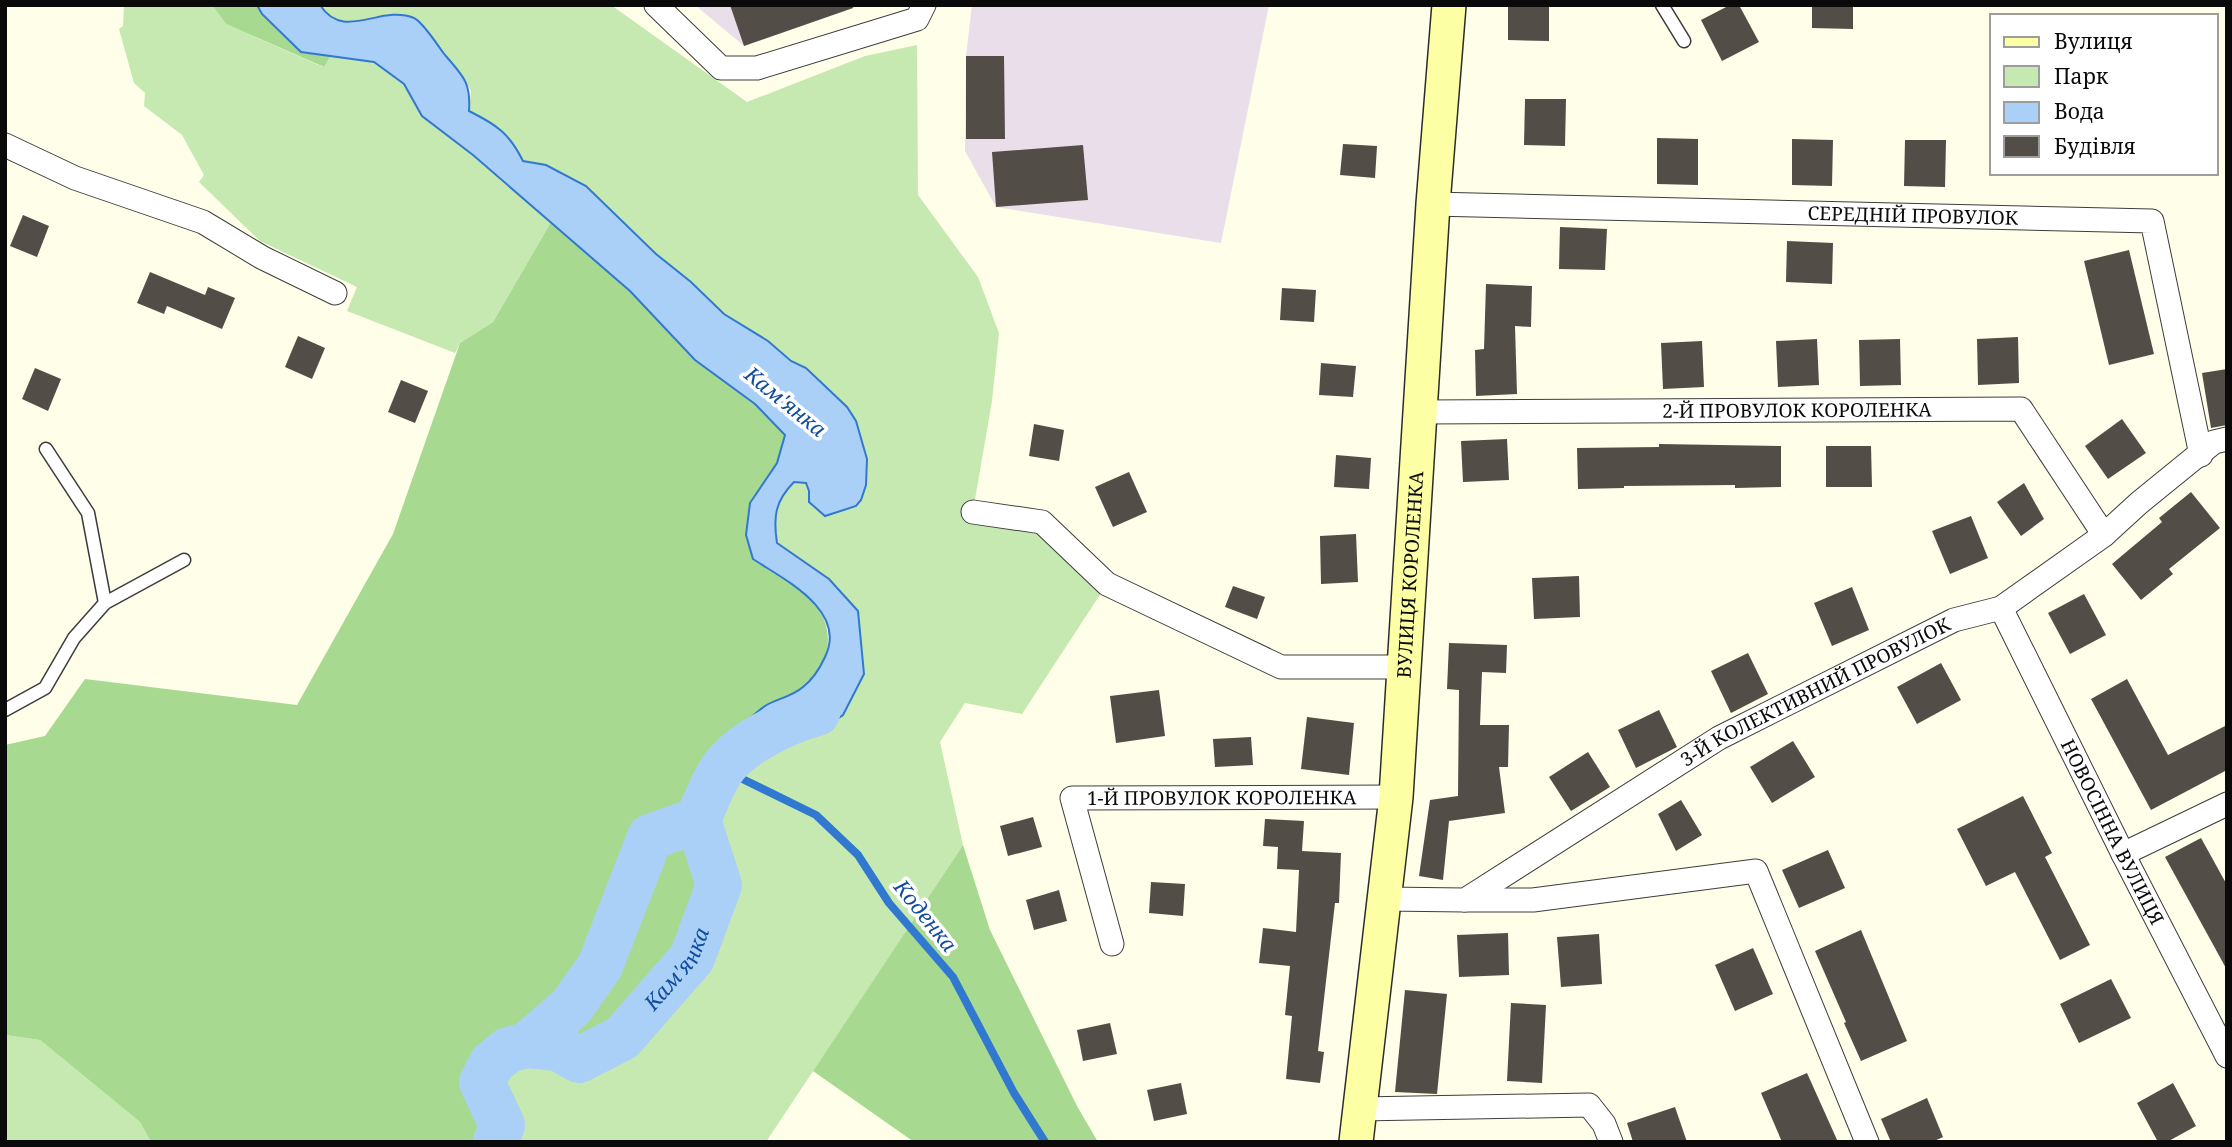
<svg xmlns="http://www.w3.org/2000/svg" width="2232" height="1147" font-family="'Noto Serif',serif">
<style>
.industrial{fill:#eadeea}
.green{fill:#c6e9b1}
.forest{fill:#a7da90}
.water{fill:#abd0f7;stroke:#3179d0;stroke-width:2}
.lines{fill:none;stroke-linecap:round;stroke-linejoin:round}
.stream{stroke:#3179d0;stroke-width:8}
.river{stroke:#abd0f7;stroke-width:46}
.building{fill:#534d47}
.lane-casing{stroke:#3d3d3d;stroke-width:15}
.street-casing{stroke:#3d3d3d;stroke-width:25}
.secondary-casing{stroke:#2c2c2c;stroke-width:36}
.lane{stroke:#fff;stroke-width:12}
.street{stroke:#fff;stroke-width:23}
.secondary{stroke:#fcffa3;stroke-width:33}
.labels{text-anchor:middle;stroke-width:7;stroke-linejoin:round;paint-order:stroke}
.street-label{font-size:19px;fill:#0a0a0a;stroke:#fff}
.water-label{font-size:21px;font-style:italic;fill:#124d9d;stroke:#fff}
</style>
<rect width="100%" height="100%" fill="#fffee8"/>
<g class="industrial">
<polygon points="695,5 862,5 744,46"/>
<polygon points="972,5 1269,5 1221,243 996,207 965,151 966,56"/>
</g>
<g class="green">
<polygon points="124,5 212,5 226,24 323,67 332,53 374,62 405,84 422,116 473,155 551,222 493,322 460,343 455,353 347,311 357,287 260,241 199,182 204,175 182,135 144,106 145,93 134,83 119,29 123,26"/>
<path d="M320,5h291l136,97 118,-46 52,-11 1,150 60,82 21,56 -7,68 -19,110 69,11 65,62 -85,130 -57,-11 -25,39 23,103 -197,297h-270l6,-17 -20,-43 10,-19 16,-13 19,-5 31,3 21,12 43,-23 70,-79 27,-73 -21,-65 24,-51 40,-32 18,13 33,-15 30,-20 -14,-136 -53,-37c-3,-26 -1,-41 18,-60h12l3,9 47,15 5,-6 5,-15 1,-26 -11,-38 -9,-14 -41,-39 -15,-7 -23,-20 -44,-27 -33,-32 -35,-28 -70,-68 -40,-21 -23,-4c-14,-28 -27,-37 -54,-50l2,-20 -10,-18 -22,-25 -63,-32c-23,8 -41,12 -56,-11z"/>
<polygon points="5,1035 40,1040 140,1122 151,1142 5,1142"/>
</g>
<g class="forest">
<path d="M212,5h45c16,27 48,36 75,48l-8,14 -98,-43z"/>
<path d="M551,222l79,69 65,69 60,44 30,31 -8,28 -27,40 -4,32 7,24c15,10 31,18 45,29 37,26 41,70 5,99 -13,11 -25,11 -38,19 -6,4 -11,9 -17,14l14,17 -40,32 -24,51 21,65 -27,73 -70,80 -43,22 -21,-12 -31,-3 -19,5 -16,13 -9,19 19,43 -6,17h-345l-11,-20 -100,-82 -35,-5v-290l40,-9 40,-57 212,26 96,-171 67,-191 33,-21z"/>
<polygon points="963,845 990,930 1077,1106 1098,1142 914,1142 813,1071"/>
</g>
<path class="water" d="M257,5h63c24,37 60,-1 94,13 9,4 24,28 31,37 18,21 26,27 24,56 28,14 40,22 54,50l23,4 40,21 70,68 35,28 33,32 44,27 23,20 15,7 41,39 9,14 11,38 -1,26 -5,15 -5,6 -31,10 -16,-14v-11l-3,-8 -12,-1c-19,19 -21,35 -17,61l52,36 29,32 6,63 -21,41 -30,20 -34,15 -31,-30c5,-4 11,-10 17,-14 12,-8 25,-8 38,-19 9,-7 17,-19 22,-30 23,-47 -42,-78 -72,-98l-7,-24 4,-32 27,-40 8,-28 -30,-31 -60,-44 -65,-69 -157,-136 -51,-39 -18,-32 -30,-22 -73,-10 -39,-38z"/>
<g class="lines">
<polyline class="stream" points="722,769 816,815 858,855 889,903 953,977 1014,1093 1045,1142"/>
<g class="river">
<polyline points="527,1045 571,1007 600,966 650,837 698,820"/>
<path id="s1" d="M496,1142l6,-17 -20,-43 10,-19 16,-13 19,-5 31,3 21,12 43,-22 70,-80 27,-73 -21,-65c7,-16 13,-34 23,-49 17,-27 66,-50 96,-58l1,-3"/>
</g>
</g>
<g class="building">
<polygon points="730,5 852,5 853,8 744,46"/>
<polygon points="1508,5 1549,5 1549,41 1508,40"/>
<polygon points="1730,5 1739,5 1759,42 1722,61 1701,20"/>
<polygon points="1812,5 1853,5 1853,29 1812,28"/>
<polygon points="966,56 1004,56 1005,139 966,139"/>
<polygon points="1525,99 1566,99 1565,146 1524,145"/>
<polygon points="1657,138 1698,139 1698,185 1657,184"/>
<polygon points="1792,139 1833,140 1832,186 1792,185"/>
<polygon points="1905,140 1946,140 1945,187 1904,186"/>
<polygon points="1343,144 1377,146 1375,178 1340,175"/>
<polygon points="1083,145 1088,200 996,207 992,152"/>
<polygon points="23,215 49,226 37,257 10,246"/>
<polygon points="1560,227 1607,229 1605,270 1559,269"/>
<polygon points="1787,241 1833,243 1832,284 1786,282"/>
<polygon points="2129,250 2154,354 2109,365 2084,261"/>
<polygon points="150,272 205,295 208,287 235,298 222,329 167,306 164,314 137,303"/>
<polygon points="1486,284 1532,286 1531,327 1515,326 1517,394 1476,396 1475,350 1484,349"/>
<polygon points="1282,288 1316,290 1314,322 1280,320"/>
<polygon points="298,336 325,348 312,379 285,367"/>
<polygon points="2018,337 2019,383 1978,385 1977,339"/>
<polygon points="1817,339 1819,385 1778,387 1776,341"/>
<polygon points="1900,339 1901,385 1860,386 1859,340"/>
<polygon points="1702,341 1704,387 1663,389 1661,343"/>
<polygon points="1321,363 1356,366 1353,397 1319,395"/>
<polygon points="35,368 61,379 48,411 22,399"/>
<polygon points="2227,369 2227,425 2211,428 2202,373"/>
<polygon points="401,380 428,391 415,423 388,412"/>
<polygon points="2122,419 2146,453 2108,479 2085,446"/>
<polygon points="1034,424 1064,430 1059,461 1029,456"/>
<polygon points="1507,439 1509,480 1463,482 1461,441"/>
<polygon points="1659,444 1781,446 1781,487 1735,488 1735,485 1624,486 1624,488 1578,489 1577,448 1659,447"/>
<polygon points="1826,446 1871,446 1872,487 1826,487"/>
<polygon points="1336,455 1371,458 1369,489 1334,487"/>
<polygon points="1129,472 1147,512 1113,527 1095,487"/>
<polygon points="2024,483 2044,519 2021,536 1997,502"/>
<polygon points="2191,492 2220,528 2169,569 2173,574 2141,600 2112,564 2162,522 2159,518"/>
<polygon points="1971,516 1988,558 1950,574 1932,531"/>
<polygon points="1356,534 1358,582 1321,584 1320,536"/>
<polygon points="1579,576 1580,617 1534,619 1532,578"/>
<polygon points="1233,586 1265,597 1257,619 1225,607"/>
<polygon points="1852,587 1869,630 1832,646 1814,603"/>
<polygon points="2084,594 2106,635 2070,654 2048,613"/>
<polygon points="1449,643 1507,645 1506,673 1482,672 1480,725 1509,725 1508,767 1499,767 1505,813 1449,821 1443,880 1419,876 1430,800 1458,796 1459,690 1447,689"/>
<polygon points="1748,653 1768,694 1731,713 1711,671"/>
<polygon points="1941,663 1961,700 1917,724 1897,687"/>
<polygon points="2127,679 2168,755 2227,725 2227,770 2151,810 2091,699"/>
<polygon points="1159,690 1165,736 1116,743 1110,696"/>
<polygon points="1659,710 1677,747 1636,768 1618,730"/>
<polygon points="1307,717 1354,723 1349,775 1301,769"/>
<polygon points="1251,737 1253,765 1215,767 1213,739"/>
<polygon points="1793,741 1815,777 1772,803 1750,767"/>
<polygon points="1588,752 1610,787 1571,811 1549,777"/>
<polygon points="2023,796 2052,853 2045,857 2090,945 2060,960 2015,872 1986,886 1957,829"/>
<polygon points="1681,800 1702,835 1676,851 1658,814"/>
<polygon points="1033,817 1042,847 1008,856 1000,826"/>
<polygon points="1265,819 1304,821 1302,851 1341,853 1339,903 1335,903 1318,1051 1324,1052 1320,1083 1286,1079 1292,1016 1285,1015 1290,966 1259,963 1263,928 1296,932 1299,870 1277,869 1278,847 1263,846"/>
<polygon points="2201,838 2227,885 2227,970 2165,857"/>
<polygon points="1828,850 1845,888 1799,908 1782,870"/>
<polygon points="1151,882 1185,884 1183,916 1149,913"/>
<polygon points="1059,890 1067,921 1034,930 1026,900"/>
<polygon points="1861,930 1907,1041 1861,1061 1844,1023 1846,1022 1815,951"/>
<polygon points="1508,933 1509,975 1459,977 1457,935"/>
<polygon points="1599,934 1602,984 1561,987 1557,937"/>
<polygon points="1753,948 1773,994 1735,1011 1715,965"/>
<polygon points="2111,979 2131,1018 2079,1043 2060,1004"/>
<polygon points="1405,990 1447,994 1437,1094 1395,1092"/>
<polygon points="1511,1003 1546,1005 1542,1083 1507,1081"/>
<polygon points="1110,1023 1117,1054 1083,1061 1077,1030"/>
<polygon points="1807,1073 1838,1142 1782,1142 1761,1093"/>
<polygon points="1181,1083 1187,1114 1154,1121 1147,1090"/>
<polygon points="2173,1083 2196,1126 2167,1142 2158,1142 2137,1103"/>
<polygon points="1927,1098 1943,1137 1932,1142 1891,1142 1881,1119"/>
<polygon points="1675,1107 1687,1142 1633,1142 1627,1123"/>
</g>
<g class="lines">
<g class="lane-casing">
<g id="lane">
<polyline points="1662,5 1684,41"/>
<polyline points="46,449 88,513 105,603"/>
<polyline points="5,710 45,688 74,638 105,603 184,560"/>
</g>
</g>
<g class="street-casing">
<g id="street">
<polyline points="656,5 721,68 757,68 917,19 924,5"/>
<polyline points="5,145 75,178 203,222 263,258 335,293"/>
<path id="s2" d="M1433,204l719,17 49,234"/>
<path id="s3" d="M1421,412l600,-3 83,126"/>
<polyline points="973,512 1042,522 1107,584 1281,667 1404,667"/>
<path id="s4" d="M2001,608l122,246 104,202"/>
<polyline points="2123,854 2227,804"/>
<path id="s5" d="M1385,899l80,1 254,-162 235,-118 47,-12 103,-73 35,-32 75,-61 13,-3"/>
<polyline points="1465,900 1533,900 1756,871 1867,1142"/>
<path id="s6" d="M1112,944l-40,-146 324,-1"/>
<polyline points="1360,1109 1589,1105 1604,1124 1611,1142"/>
</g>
</g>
<g class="secondary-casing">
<g id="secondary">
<path id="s7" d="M1356,1142l40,-345 37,-593 16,-199"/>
</g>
</g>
<use href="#lane" class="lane"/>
<use href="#street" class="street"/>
<use href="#secondary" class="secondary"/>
</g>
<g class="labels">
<g class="street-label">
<text dy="7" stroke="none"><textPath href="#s2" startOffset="480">СЕРЕДНІЙ ПРОВУЛОК</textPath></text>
<text dy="7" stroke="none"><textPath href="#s3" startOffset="376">2-Й ПРОВУЛОК КОРОЛЕНКА</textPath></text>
<text dy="7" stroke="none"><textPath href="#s7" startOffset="570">ВУЛИЦЯ КОРОЛЕНКА</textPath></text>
<text dy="7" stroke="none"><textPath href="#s5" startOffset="488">3-Й КОЛЕКТИВНИЙ ПРОВУЛОК</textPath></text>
<text dy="7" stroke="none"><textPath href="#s6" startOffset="301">1-Й ПРОВУЛОК КОРОЛЕНКА</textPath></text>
<text dy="7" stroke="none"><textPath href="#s4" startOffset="250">НОВОСІННА ВУЛИЦЯ</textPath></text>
</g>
<g class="water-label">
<text transform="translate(785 402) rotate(39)" y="7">Кам'янка</text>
<text transform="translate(925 916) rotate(51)" y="7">Коденка</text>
<text dy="7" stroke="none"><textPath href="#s1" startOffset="320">Кам'янка</textPath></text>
</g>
</g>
<rect width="2232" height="1147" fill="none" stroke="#0a0a0a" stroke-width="14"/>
<rect x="1990" y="14" width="228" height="161" fill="#ffffff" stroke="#9d9d9d" stroke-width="2"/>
<rect x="2004" y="37" width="35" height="10" fill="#fcffa3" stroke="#9d9d9d" stroke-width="2"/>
<text x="2054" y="49" font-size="21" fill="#0a0a0a">Вулиця</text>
<rect x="2004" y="66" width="35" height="21" fill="#c6e9b1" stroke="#9d9d9d" stroke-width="2"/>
<text x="2054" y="84" font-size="21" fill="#0a0a0a">Парк</text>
<rect x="2004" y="102" width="35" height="21" fill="#abd0f7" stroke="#9d9d9d" stroke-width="2"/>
<text x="2054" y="119" font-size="21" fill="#0a0a0a">Вода</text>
<rect x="2004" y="136" width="35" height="21" fill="#534d47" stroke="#9d9d9d" stroke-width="2"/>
<text x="2054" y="154" font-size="21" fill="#0a0a0a">Будівля</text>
</svg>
